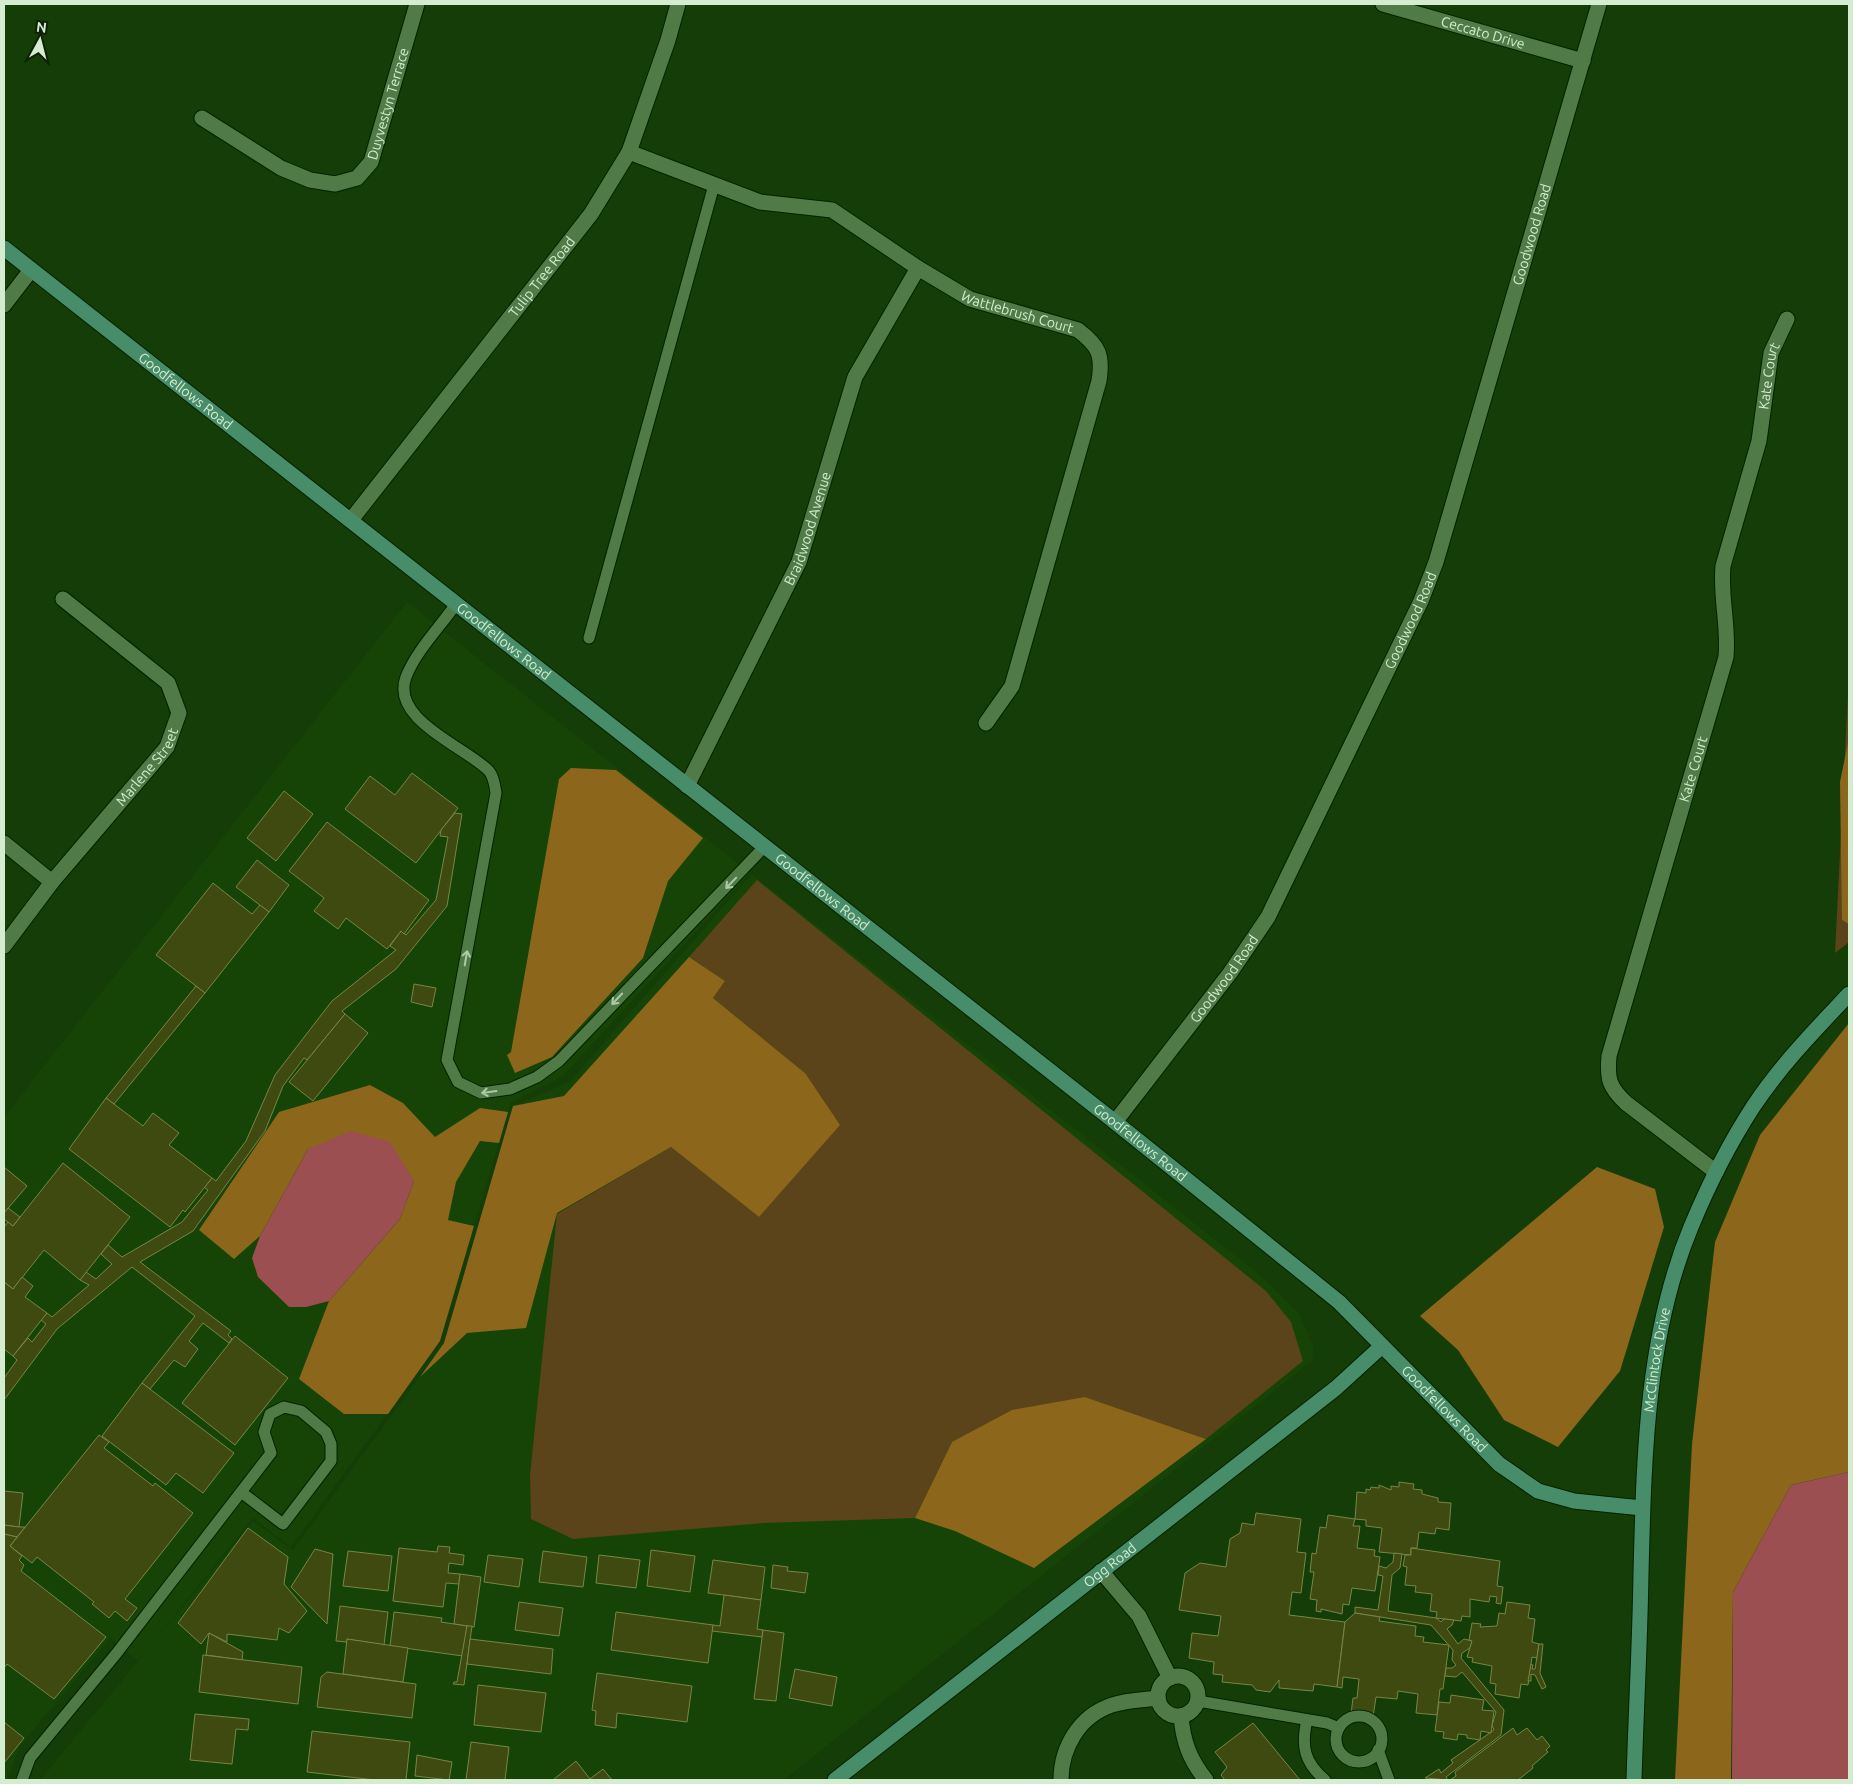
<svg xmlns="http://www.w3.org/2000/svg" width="1853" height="1784" font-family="Ubuntu,sans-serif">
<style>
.built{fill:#154406}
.green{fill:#5b4419}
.forest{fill:#8c661b}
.water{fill:#9b4f51}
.building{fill:#3f4a11;stroke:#778644}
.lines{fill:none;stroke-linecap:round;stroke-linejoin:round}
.lane-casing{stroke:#032200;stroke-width:13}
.street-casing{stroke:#032200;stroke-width:17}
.secondary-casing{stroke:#032200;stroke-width:17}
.lane{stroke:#507b46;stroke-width:11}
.street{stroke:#507b46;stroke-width:15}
.secondary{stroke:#488d69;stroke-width:15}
.oneway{stroke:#accaa6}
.labels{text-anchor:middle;stroke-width:4;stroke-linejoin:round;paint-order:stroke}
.street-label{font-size:14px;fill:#d4eccf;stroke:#0e200a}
</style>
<rect width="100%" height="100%" fill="#143d08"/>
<g class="built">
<polygon points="407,602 750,873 563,1076 511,1102 440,1341 291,1547 253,1518 138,1661 110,1638 20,1746 7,1780 4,1780 4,1117"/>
<polygon points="752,874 1260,1275 1300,1315 1314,1348 1312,1361 784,1780 40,1780 253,1521 293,1550 444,1343 513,1106 569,1082"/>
</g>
<g class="green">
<polygon points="1849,674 1849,942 1835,953"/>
<polygon points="757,880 1266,1291 1291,1322 1303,1361 1206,1439 1085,1397 952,1442 915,1518 764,1523 573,1539 531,1519 530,1475 557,1214 671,1147 759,1217 805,1073 713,998 725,981 689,957"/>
</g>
<g class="forest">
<polygon points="1849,738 1849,924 1842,920 1840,782"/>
<polygon points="571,768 616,770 703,838 668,881 643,958 552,1057 515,1073 507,1055 511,1052 559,779"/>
<polygon points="689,957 725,981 713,998 805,1073 840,1125 759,1217 671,1147 557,1213 526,1328 467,1333 420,1377 444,1343 513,1106 564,1096"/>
<polygon points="1849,1023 1849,1472 1791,1485 1733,1592 1731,1780 1675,1780 1692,1444 1715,1242 1760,1135"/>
<polygon points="370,1085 403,1103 435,1137 480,1108 508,1112 499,1143 480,1141 456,1182 448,1220 474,1226 440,1341 388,1414 344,1414 299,1379 329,1301 400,1219 414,1181 308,1149 260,1236 234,1259 199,1230 279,1112"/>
<polygon points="1597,1167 1655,1189 1664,1227 1620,1371 1558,1447 1504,1420 1458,1350 1420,1316"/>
<polygon points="1085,1397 1206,1439 1034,1568 955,1531 915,1518 952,1442 1012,1410"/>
</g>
<g class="water">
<polygon points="351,1131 390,1142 414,1181 400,1219 329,1301 306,1307 289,1307 258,1277 252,1258 260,1236 308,1149"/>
<polygon points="1849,1472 1849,1780 1732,1780 1733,1592 1791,1485"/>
</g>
<g class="building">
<polygon points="412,773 458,808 416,863 345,809 370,776 395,795"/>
<polygon points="284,791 313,814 276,861 247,838"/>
<polygon points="455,813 462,814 447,906 396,969 342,1011 345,1014 307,1060 304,1058 283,1086 265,1131 193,1231 140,1262 231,1331 228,1335 232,1339 229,1343 203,1323 189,1341 198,1349 185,1367 174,1360 150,1389 142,1383 195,1316 132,1267 57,1329 4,1400 4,1378 17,1360 13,1356 28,1338 32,1342 46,1324 41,1320 47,1313 52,1317 89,1285 80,1280 86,1272 96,1279 112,1264 101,1254 108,1245 122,1257 182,1222 208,1190 204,1187 212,1178 216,1181 246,1141 275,1075 332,1001 396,950 390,946 401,931 406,935 436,900 448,837 440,836 441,830"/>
<polygon points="327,822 429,900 404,934 401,931 387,949 346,918 338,929 314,911 324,898 289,871"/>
<polygon points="257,860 289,885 269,912 236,887"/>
<polygon points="213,883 252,914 260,905 269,912 205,993 156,955"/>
<polygon points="414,984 436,988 432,1007 411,1002"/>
<polygon points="196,986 205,993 114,1104 106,1098"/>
<polygon points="345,1014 368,1033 313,1101 289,1082"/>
<polygon points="106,1098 143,1126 153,1113 179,1133 169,1145 212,1178 185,1212 183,1210 170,1227 69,1149"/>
<polygon points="63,1163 130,1217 80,1280 44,1250 13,1289 4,1282 4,1227 8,1222 13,1226"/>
<polygon points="4,1167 27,1186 4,1213"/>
<polygon points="8,1208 20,1217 13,1226 4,1219 4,1213"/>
<polygon points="22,1277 33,1286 25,1297 47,1313 13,1356 4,1349 4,1282 13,1289"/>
<polygon points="235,1336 288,1378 235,1445 182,1403"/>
<polygon points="142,1383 234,1453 203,1493 176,1473 166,1485 102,1436"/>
<polygon points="99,1435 109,1442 104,1448 153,1486 155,1483 193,1513 125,1599 137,1608 127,1621 115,1611 109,1618 92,1604 94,1602 37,1557 32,1563 10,1546"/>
<polygon points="1399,1482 1414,1484 1413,1489 1422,1490 1422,1494 1438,1498 1438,1502 1451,1503 1449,1530 1436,1528 1435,1534 1419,1532 1417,1548 1411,1548 1411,1555 1379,1552 1382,1528 1366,1526 1366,1520 1355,1519 1357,1492 1366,1493 1366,1489 1370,1490 1371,1487 1379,1488 1379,1485 1391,1490 1391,1486 1399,1487"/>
<polygon points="4,1491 23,1493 19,1527 4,1525"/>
<polygon points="1256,1513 1301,1519 1297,1552 1306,1553 1301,1593 1292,1592 1289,1615 1345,1622 1337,1687 1314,1684 1313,1691 1279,1688 1279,1680 1270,1692 1256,1690 1252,1685 1222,1682 1223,1675 1213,1674 1214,1662 1189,1658 1192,1633 1218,1636 1221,1616 1179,1610 1185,1573 1200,1563 1226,1567 1230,1539 1240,1533 1242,1523 1254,1525"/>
<polygon points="1328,1515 1355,1519 1353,1526 1360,1526 1357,1548 1375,1550 1374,1556 1380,1557 1375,1591 1352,1588 1349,1605 1343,1604 1342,1614 1321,1609 1321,1612 1316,1611 1317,1600 1310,1599 1314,1572 1310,1572 1312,1553 1316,1554 1320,1527 1326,1528"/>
<polygon points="4,1525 19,1527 25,1527 17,1537 4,1534"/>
<polygon points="248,1528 288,1557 284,1584 307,1611 289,1633 279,1628 277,1640 227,1634 227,1642 209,1633 201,1644 178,1623"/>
<polygon points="4,1534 17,1537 10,1546 22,1556 19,1560 24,1565 21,1571 106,1637 54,1699 7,1664 4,1668"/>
<polygon points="438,1546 450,1547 449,1553 464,1555 463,1565 449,1563 448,1573 460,1574 459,1584 446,1583 443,1607 393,1601 399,1548 437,1552"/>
<polygon points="1411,1548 1500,1561 1497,1586 1503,1587 1501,1604 1496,1603 1497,1597 1490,1596 1489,1602 1470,1599 1470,1617 1462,1616 1461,1621 1436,1618 1437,1612 1430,1611 1432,1594 1415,1592 1416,1586 1405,1585 1407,1567 1403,1566 1405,1555 1411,1555"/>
<polygon points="315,1549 333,1554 327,1624 291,1587"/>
<polygon points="651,1550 695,1556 690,1592 647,1586"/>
<polygon points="348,1551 392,1556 388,1591 343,1586"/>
<polygon points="543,1551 587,1557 583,1587 539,1582"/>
<polygon points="1394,1553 1402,1554 1400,1568 1392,1575 1388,1611 1436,1618 1441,1622 1444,1619 1454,1620 1452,1625 1447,1629 1458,1644 1464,1639 1472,1641 1470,1648 1462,1653 1461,1658 1504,1710 1501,1735 1446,1777 1448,1780 1425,1778 1439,1769 1441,1773 1453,1763 1451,1760 1494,1730 1492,1725 1496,1712 1462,1672 1456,1677 1445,1676 1446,1668 1452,1668 1456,1665 1452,1660 1453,1650 1431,1625 1355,1613 1355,1607 1378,1610 1383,1576 1378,1575 1379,1566 1386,1568 1393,1562"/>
<polygon points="488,1555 523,1559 519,1587 484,1582"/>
<polygon points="599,1555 640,1560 636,1588 596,1583"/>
<polygon points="713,1560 765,1567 761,1600 708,1593"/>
<polygon points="773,1565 788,1567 787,1571 808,1573 805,1593 771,1588"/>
<polygon points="460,1574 481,1577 474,1627 454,1624"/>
<polygon points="724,1595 761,1600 757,1629 763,1630 762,1637 712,1631 713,1625 720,1626"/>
<polygon points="519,1602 563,1608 559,1636 515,1630"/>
<polygon points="1507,1602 1530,1605 1528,1618 1535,1619 1532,1642 1539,1644 1537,1658 1532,1657 1528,1685 1521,1684 1519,1698 1495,1694 1496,1684 1490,1683 1492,1666 1472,1662 1473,1658 1467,1657 1472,1641 1469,1640 1472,1623 1481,1624 1480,1627 1497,1626 1499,1613 1505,1614"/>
<polygon points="340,1606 388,1612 384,1645 347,1639 347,1642 336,1641"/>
<polygon points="394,1612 442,1618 441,1622 467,1626 463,1656 390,1646"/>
<polygon points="616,1612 713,1625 708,1663 611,1650"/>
<polygon points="1355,1613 1380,1617 1379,1621 1416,1626 1415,1636 1424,1637 1423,1642 1449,1645 1443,1689 1440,1689 1437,1715 1416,1713 1418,1694 1398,1691 1397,1699 1376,1697 1373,1717 1351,1714 1353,1698 1357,1698 1359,1679 1343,1677 1342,1688 1337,1687 1345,1622"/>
<polygon points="467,1626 472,1626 464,1685 453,1684 454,1682 457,1682"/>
<polygon points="763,1630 784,1633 776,1701 754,1699"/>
<polygon points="209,1633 243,1652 242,1660 206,1655"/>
<polygon points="347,1639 408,1648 403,1682 343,1674"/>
<polygon points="470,1639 553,1649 551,1674 467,1664"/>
<polygon points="1539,1644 1543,1644 1540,1673 1546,1687 1542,1689 1535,1675 1531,1674 1531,1681 1528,1681 1531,1664 1533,1665 1532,1669 1535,1669"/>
<polygon points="203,1655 302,1667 298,1704 199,1692"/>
<polygon points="795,1669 837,1677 832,1706 789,1698"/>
<polygon points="327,1672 416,1684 412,1718 317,1707 321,1677"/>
<polygon points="597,1673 692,1686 687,1722 617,1713 616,1728 595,1725 596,1711 592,1710"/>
<polygon points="478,1685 546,1693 541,1732 474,1725"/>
<polygon points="1451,1695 1484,1700 1482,1710 1494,1711 1491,1733 1481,1731 1480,1740 1467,1738 1467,1735 1458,1734 1457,1740 1443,1738 1444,1732 1435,1731 1439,1702 1450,1703"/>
<polygon points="195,1714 249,1719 248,1730 236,1729 232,1764 190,1760"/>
<polygon points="4,1722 24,1738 4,1763"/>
<polygon points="1253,1723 1300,1780 1225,1780 1221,1775 1227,1767 1215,1752"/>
<polygon points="1513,1728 1517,1735 1527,1728 1537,1740 1542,1736 1550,1746 1546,1750 1548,1752 1532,1766 1533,1768 1518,1780 1450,1780 1456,1776 1455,1772"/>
<polygon points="312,1731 410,1742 406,1780 375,1780 307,1772"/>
<polygon points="471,1742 509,1747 505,1780 466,1780"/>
<polygon points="417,1755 452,1762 449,1780 415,1776"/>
<polygon points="576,1761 590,1779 603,1769 612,1780 553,1780"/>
</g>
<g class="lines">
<g class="lane-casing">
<g id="lane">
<path d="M456,604c-16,23 -40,47 -50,73 -16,43 60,70 83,94 5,6 6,15 7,22l-49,267 11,22 23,11 29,-4 27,-12 22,-16 205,-214"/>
<polyline points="589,638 714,185"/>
<polyline points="1198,1701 1327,1723 1339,1728"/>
<circle cx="1359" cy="1739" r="23"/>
<path d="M1307,1720c-6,26 -3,42 18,60"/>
<polyline points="1378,1750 1389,1780"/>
<polyline points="22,1780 30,1758 116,1654 271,1453 264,1432 270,1414 284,1407 301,1411 326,1432 331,1444 331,1461 283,1524 241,1492"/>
</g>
</g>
<g class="street-casing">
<g id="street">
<path id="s1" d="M1383,4l200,57"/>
<path id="s2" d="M202,118l79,50 29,12 25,4 22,-6 14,-16 46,-158"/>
<path id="s3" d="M629,152l131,50 72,8 86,58 52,31 108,31c21,16 25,25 21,51l-87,305 -26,37"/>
<polyline points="4,305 31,270"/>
<path id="s4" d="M351,520l240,-306 38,-62 39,-112 10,-36"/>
<path id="s5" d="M687,786l112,-224 56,-185 63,-109"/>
<polyline points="4,843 52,882"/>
<path id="s6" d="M4,946l48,-64 115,-135 12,-34 -11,-30 -105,-84"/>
<path id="s7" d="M1115,1122l115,-149 38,-56 153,-316 15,-39 163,-558"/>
<path id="s8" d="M1716,1172l-90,-69c-17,-16 -19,-24 -17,-47l117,-399c3,-31 -6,-60 -3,-91l36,-125 12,-88 16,-34"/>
<polyline points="1101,1571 1139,1616 1170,1678"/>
<circle cx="1178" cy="1696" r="20"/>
<path d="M1181,1716c2,26 9,44 25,64"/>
<path d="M1061,1780c0,-32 18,-64 51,-75 14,-5 31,-5 46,-7"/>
</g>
</g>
<g class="secondary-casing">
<g id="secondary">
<path id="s9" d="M4,248l1111,874 224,180 160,162 39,27 36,10 68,7"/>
<path id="s10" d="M835,1780l501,-392 46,-42"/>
<path id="s11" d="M1634,1780c2,-69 6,-138 7,-207 3,-115 5,-238 50,-346 17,-41 38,-83 62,-120 27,-41 62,-77 96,-113"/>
</g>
</g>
<use href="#lane" class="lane"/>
<use href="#street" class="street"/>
<use href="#secondary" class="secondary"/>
</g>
<defs><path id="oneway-shaft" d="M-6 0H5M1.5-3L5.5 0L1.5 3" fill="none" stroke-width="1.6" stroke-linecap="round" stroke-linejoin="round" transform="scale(1.25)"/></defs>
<g class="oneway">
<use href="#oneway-shaft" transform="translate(731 883) rotate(134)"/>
<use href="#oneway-shaft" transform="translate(466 958) rotate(-80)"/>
<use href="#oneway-shaft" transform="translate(617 999) rotate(133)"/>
<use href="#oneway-shaft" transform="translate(489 1092) rotate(172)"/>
</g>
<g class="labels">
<g class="street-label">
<text dy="5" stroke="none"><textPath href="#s1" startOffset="104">Ceccato Drive</textPath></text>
<text dy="5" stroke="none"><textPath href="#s2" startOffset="255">Duyvestyn Terrace</textPath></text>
<text dy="5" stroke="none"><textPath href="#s7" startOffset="990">Goodwood Road</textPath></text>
<text dy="5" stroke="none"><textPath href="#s4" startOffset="309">Tulip Tree Road</textPath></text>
<text dy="5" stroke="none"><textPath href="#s3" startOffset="426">Wattlebrush Court</textPath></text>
<text dy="5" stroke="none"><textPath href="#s8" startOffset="869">Kate Court</textPath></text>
<text dy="5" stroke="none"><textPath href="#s9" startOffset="231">Goodfellows Road</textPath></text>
<text dy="5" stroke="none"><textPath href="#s5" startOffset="285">Braidwood Avenue</textPath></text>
<text dy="5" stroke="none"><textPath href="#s7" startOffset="585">Goodwood Road</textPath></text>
<text dy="5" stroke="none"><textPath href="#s9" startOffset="636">Goodfellows Road</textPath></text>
<text dy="5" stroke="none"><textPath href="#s6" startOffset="230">Marlene Street</textPath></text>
<text dy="5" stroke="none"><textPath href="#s8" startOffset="465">Kate Court</textPath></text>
<text dy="5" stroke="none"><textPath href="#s9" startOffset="1041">Goodfellows Road</textPath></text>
<text dy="5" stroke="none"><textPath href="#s7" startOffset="180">Goodwood Road</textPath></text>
<text dy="5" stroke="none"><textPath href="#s9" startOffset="1446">Goodfellows Road</textPath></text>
<text dy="5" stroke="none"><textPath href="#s11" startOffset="421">McClintock Drive</textPath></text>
<text dy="5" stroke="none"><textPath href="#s9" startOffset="1851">Goodfellows Road</textPath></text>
<text dy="5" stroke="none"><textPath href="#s10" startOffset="349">Ogg Road</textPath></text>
</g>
</g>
<rect width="1853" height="1784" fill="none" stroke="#d4eccf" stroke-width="10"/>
<g transform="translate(40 40) rotate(7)" stroke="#0e200a" stroke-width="4" paint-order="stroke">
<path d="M0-4L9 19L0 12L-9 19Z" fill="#d4eccf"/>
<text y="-8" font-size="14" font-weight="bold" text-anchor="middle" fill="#d4eccf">N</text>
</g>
</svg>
